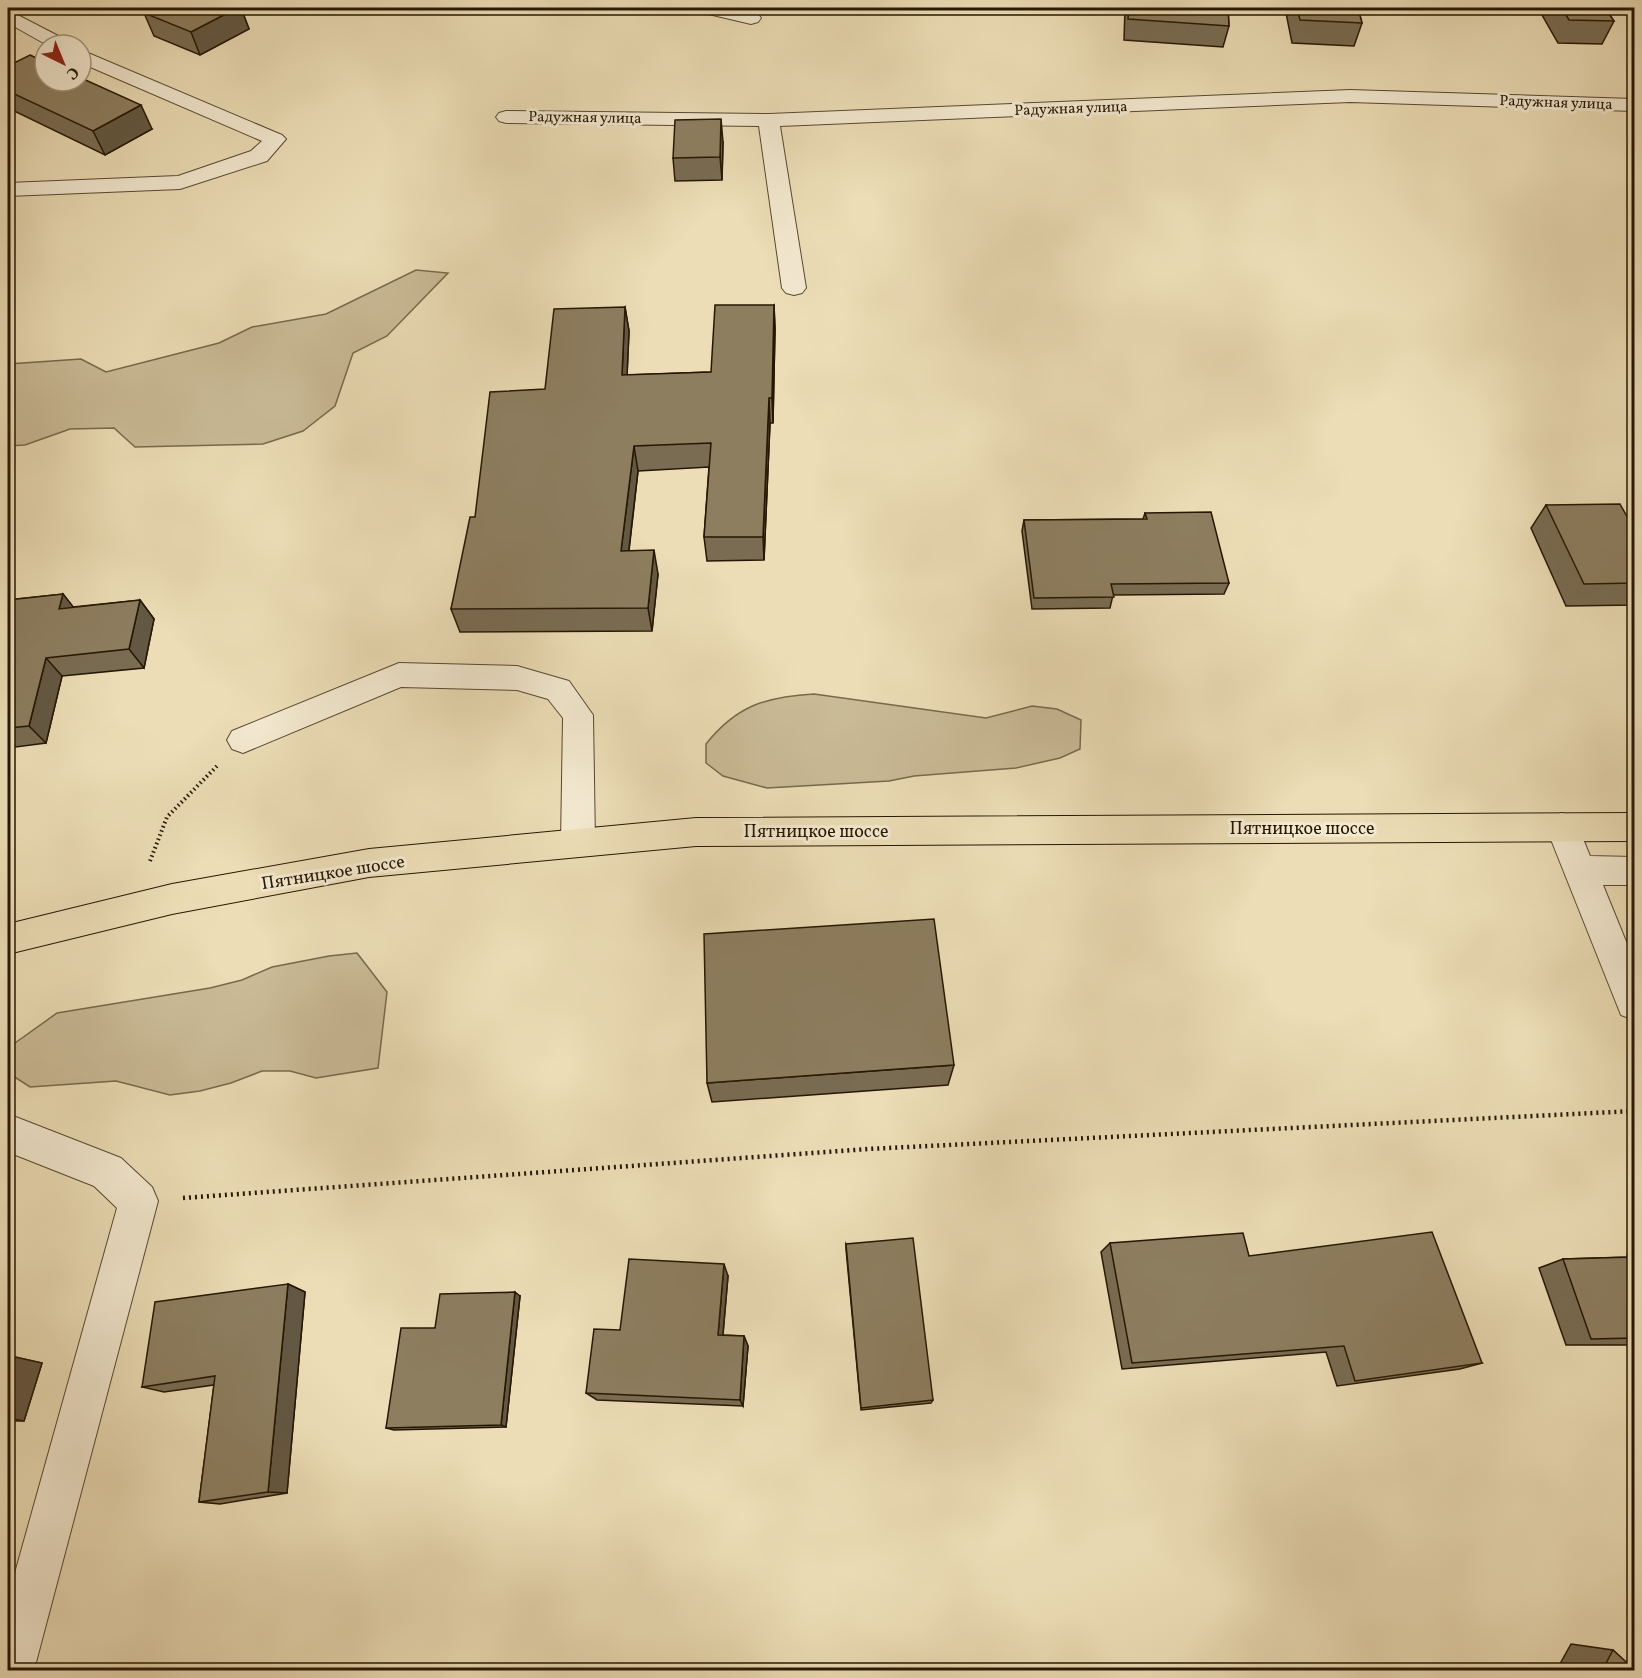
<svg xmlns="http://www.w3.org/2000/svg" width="1642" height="1678" font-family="Vollkorn,serif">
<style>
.green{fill:#cabb97;stroke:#78694c;stroke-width:1.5}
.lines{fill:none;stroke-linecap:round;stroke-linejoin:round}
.minor-casing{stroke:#58482f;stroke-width:2}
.major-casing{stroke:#261702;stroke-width:2}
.path-far1{stroke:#261702;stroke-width:4;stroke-dasharray:1.5 3;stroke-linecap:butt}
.path{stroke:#261702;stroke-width:4.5;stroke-dasharray:2 4;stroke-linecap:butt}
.minor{fill:#f3e9d0;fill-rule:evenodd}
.major{fill:#ecddb6;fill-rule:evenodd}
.wall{fill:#796c53;stroke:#261702;stroke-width:1.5}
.shaded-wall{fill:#635843;stroke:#261702;stroke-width:1.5}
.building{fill:#8d7e60;stroke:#261702;stroke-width:1.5}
.labels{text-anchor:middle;stroke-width:6;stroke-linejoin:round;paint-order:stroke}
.far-street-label{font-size:15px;fill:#261702;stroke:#f3e9d0}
.street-label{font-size:18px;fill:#261702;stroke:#f3e9d0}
</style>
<rect width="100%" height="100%" fill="#ecddb6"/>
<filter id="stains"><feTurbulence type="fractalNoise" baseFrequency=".00333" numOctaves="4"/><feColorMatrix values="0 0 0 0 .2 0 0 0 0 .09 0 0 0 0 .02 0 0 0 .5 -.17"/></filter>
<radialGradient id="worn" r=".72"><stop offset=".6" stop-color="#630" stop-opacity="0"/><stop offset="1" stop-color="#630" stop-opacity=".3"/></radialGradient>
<g class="green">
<polygon points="416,270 448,273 387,336 353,353 335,406 303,431 263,444 135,447 114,428 70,429 25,445 8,446 8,364 81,359 106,372 219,343 252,327 326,314"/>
<path d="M814,694l172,24 46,-12 25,3 24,11 -1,29 -20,9 -44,10 -102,8 -25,5 -122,7 -44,-12 -17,-13v-19c31,-39 60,-47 108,-50z"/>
<polygon points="357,953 387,992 378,1068 316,1078 290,1071 262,1071 231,1083 200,1091 170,1095 116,1081 30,1087 10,1074 8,1048 57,1013 210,988 242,980 272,967 329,956"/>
</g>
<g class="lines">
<g class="minor-casing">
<g id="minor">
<polygon points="698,8 730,8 758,14 761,18 758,22 751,24 700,12"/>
<polygon points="8,10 68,41 71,45 47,45 8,23"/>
<polygon points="81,50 282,135 286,139 267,161 180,189 8,196 8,183 178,176 251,151 262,141 81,63"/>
<polygon points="1350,90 1634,99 1634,111 1350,102 780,126 806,288 802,293 794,295 786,293 782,288 759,126 506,123 499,121 496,117 499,113 506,111 769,114"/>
<polygon points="399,663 517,666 569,681 593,715 595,843 590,853 578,857 566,853 561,843 563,718 548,699 517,690 401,687 243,753 232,749 227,740 232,731"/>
<polygon points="1562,813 1574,817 1590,856 1634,857 1634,885 1603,885 1634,961 1634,1020 1621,1015 1546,827 1550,817"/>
<polygon points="8,1114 121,1158 152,1187 158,1201 34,1670 8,1670 8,1598 117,1208 94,1186 8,1152"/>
</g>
</g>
<g class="major-casing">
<polygon id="major" points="1634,813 1634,841 696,846 369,877 172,914 8,954 8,924 172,884 369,849 696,818"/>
</g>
<polyline class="path-far1" points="150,861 167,817 217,766"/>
<polyline class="path" points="183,1198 868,1149 1634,1111"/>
<use href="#minor" class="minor"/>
<use href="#major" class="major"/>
</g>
<g class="wall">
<polygon points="155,8 241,8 249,29 200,55 154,36 144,13"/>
<polygon points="1125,8 1228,8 1229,26 1223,47 1124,40"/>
<polygon points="1285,8 1358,8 1362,23 1354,46 1292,43"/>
<polygon points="1538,8 1605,8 1614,21 1602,44 1558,43"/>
<polygon points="8,66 152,129 105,155 8,108"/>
<polygon points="723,142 722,180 675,181 673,158"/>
<polygon points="774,305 775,329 773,423 770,423 764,560 707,561 704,537 709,467 638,471 629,551 658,574 652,631 460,632 451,609 475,517 625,307 629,331 627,375 711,372"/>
<polygon points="1546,505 1635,531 1635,605 1566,606 1531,528"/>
<polygon points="1145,513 1229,583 1224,594 1113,595 1110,608 1032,609 1022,531 1024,520 1143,519"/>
<polygon points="63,594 73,607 140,600 154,619 144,668 62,676 46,743 8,748 8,600"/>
<polygon points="954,1065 948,1085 712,1102 707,1083"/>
<polygon points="1110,1243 1249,1256 1482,1363 1460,1369 1337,1386 1326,1352 1122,1369 1101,1252"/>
<polygon points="846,1244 933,1400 931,1403 861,1410 846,1249"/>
<polygon points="1635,1253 1635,1345 1566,1345 1539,1268 1563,1259 1628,1257 1627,1255"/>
<polygon points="728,1276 723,1335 744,1336 748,1346 743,1406 597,1400 586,1393 620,1330"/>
<polygon points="288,1284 305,1292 287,1493 220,1504 199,1502 214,1385 164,1392 142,1387"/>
<polygon points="520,1296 506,1427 394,1430 386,1428 435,1328"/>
<polygon points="8,1357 15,1357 42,1363 24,1421 8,1421"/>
<polygon points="1571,1644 1613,1650 1635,1671 1556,1671"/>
</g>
<g class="shaded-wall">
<polygon points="237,8 241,8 249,29 200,55 191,32"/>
<polygon points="141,105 152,129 105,155 93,131"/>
<polygon points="721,119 723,142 722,180 720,157"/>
<polygon points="774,305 775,329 773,423 772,398"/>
<polygon points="625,307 629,331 626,400 622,375"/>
<polygon points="769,398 770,423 764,560 763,537"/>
<polygon points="634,446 638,471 626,574 621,551"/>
<polygon points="654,550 658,574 652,631 648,608"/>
<polygon points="63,594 78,613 59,609"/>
<polygon points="140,600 154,619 144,668 129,649"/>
<polygon points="46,658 62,676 46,743 29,726"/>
<polygon points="724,1264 728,1276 722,1344 718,1335"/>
<polygon points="288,1284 305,1292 287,1493 268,1492"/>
<polygon points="515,1292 520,1296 506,1427 501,1425"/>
<polygon points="744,1336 748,1346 743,1406 740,1400"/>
<polygon points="15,1357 42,1363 24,1421 8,1418 8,1382"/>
</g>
<g class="building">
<polygon points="155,8 237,8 191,32 144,13"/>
<polygon points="1129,8 1228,8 1229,26 1128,19"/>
<polygon points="1297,8 1358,8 1362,23 1300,20"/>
<polygon points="1562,8 1605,8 1614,21 1569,20"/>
<polygon points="30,55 45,62 45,81 81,81 81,78 141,105 93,131 8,91 8,66"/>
<polygon points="721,119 720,157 673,158 675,120"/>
<polygon points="715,305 774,305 772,398 769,398 763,537 704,537 711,443 634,446 621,551 654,550 648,608 451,609 470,517 475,517 490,392 545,389 554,309 625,307 622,375 711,372"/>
<polygon points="1620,504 1635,531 1635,583 1584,584 1546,505"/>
<polygon points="1211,512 1229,583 1111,584 1114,597 1034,598 1024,520 1147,519 1145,513"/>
<polygon points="63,594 59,609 140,600 129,649 46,658 29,726 8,728 8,600"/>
<polygon points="934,919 954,1065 707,1083 704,934"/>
<polygon points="1432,1232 1482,1363 1355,1381 1344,1346 1132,1363 1110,1243 1243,1233 1249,1256"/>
<polygon points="913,1238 933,1400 861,1408 846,1244"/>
<polygon points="1635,1257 1635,1338 1591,1339 1563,1259"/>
<polygon points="629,1259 724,1264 718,1335 744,1336 740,1400 586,1393 594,1329 620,1330"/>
<polygon points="288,1284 268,1492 199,1502 215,1376 142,1387 155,1302"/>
<polygon points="515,1292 501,1425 386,1428 401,1328 435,1328 440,1294"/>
<polygon points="8,1357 15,1357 8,1382"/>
<polygon points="1613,1650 1635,1670 1635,1671 1602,1671"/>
</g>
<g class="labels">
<g class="far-street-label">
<text transform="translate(1556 102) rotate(2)" y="5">Радужная улица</text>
<text transform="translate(1071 108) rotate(-2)" y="5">Радужная улица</text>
<text transform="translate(585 117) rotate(1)" y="5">Радужная улица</text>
</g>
<g class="street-label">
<text x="1302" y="834">Пятницкое шоссе</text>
<text x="816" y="837">Пятницкое шоссе</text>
<text transform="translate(333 872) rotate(-9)" y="6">Пятницкое шоссе</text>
</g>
</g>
<rect width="1642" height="1678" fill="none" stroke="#ecddb6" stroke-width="30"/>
<rect x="9" y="9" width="1624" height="1660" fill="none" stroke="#261702" stroke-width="3"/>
<rect x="15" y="15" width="1612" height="1648" fill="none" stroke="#261702" stroke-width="1.5"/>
<g transform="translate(63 63) rotate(137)"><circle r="28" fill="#f3e9d0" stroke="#a1957e" stroke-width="1.5"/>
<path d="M0-4.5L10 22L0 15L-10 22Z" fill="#8f2418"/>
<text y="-9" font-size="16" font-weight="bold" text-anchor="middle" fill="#261702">С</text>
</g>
<rect width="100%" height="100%" filter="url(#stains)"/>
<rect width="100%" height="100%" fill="url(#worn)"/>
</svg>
